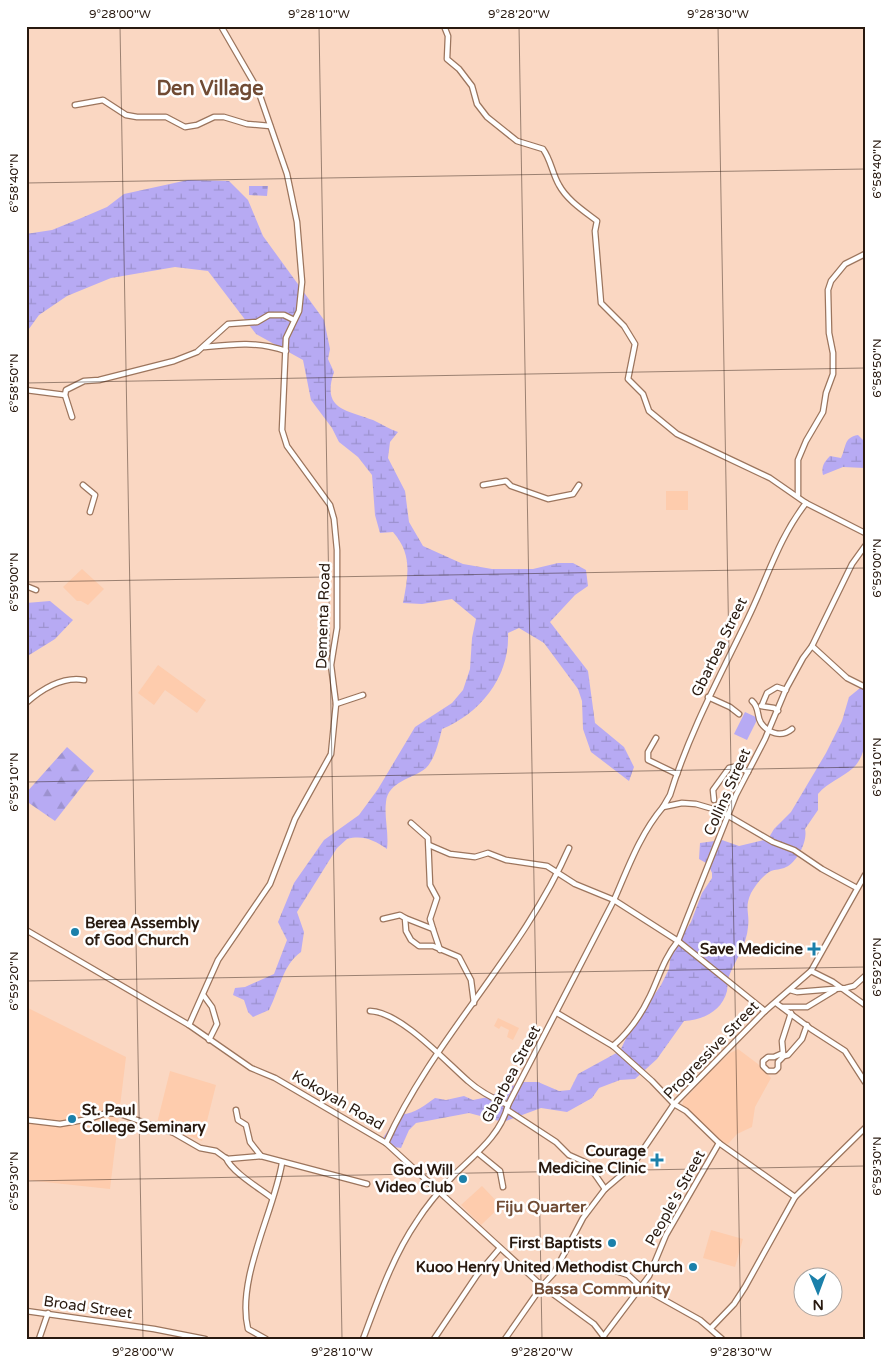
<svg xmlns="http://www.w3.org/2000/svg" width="891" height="1365" font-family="'Varela Round',sans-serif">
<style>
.built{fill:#feccad}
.forest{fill:url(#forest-firs)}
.wetland{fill:url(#wetland-marsh)}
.cemetery{fill:url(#cemetery-stones)}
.pitch{fill:#b7aaf3}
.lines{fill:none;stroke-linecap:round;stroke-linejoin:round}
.minor-casing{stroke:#9c755d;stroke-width:7}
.minor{stroke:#fff;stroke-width:4.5}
.ticks{fill:none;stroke:#28190f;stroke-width:1;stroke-opacity:0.45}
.poi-dot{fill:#1b80aa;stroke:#fff;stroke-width:2}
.labels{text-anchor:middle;stroke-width:5;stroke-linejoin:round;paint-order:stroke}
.street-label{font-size:15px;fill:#28190f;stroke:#fff}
.poi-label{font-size:15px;font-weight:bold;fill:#28190f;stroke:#fff;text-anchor:end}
.neighbourhood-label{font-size:16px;font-weight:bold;fill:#704b34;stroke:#fff}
.district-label{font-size:20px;font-weight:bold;fill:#704b34;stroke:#fff}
.neatline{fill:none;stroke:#28190f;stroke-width:2}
.ticks-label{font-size:12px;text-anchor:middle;fill:#28190f}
</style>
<defs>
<pattern id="forest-firs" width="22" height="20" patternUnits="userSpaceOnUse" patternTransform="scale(1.25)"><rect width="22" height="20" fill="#b7aaf3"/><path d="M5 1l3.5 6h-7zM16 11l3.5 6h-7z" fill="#9d92cf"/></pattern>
<pattern id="wetland-marsh" width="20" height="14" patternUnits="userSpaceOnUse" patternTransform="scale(1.25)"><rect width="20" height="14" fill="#b7aaf3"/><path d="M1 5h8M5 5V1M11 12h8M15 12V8" fill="none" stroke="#9d92cf"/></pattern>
<pattern id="cemetery-stones" width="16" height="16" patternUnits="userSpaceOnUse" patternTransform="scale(1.25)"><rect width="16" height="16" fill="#b7aaf3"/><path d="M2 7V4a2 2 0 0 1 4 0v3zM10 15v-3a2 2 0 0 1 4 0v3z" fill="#9d92cf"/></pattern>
</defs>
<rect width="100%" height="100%" fill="#fad7c2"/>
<g class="built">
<rect x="666" y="491" width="22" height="19"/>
<polygon points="82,569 104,589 88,605 81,601 77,601 63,587"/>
<polygon points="158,665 206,700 197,713 165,690 154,705 138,693"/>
<polygon points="26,1007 126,1057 110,1189 26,1180"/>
<polygon points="498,1018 519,1028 513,1040 507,1037 509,1030 501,1026 499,1029 494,1026"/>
<polygon points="738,1049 758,1064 771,1078 755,1107 752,1127 737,1134 728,1144 721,1142 682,1106 683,1101 715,1067 730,1053"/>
<polygon points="170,1071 216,1085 202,1141 157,1123"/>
<polygon points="482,1186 501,1206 481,1225 461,1205"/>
<polygon points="711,1230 743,1239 735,1267 703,1258"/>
</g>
<polygon class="forest" points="67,747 94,771 55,821 26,801 26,793"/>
<g class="wetland">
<path d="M188,180l41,1 19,19 15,36 61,84 6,29 -2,10 6,13c-13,38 13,38 39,48 9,4 16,9 25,12l-8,10 -2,16 17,33 4,31 14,24 40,18 29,5h41l25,-6h15l13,7 2,16 -13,9 -25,27 38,49 7,52 29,24 10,20 -5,14 -38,-29 -8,-23 -1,-28 -4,-12 -34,-46 -25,-15 -11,5c2,43 -27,80 -66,96 -3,12 -7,30 -16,39 -13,11 -38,13 -40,34 -2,15 3,31 1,47 -13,-9 -24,-14 -40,-10l-10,9 -40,64 7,20 -3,20c-18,12 -22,39 -32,58l-16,7 -5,-5 -4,-12 -11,-5 2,-7 10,-1 29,-13 13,-34 -9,-18 16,-39 30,-43 35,-25 19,-26 37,-62 37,-24 11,-13 7,-21 2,-31 4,-19 -24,-20 -30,5 -19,-1c5,-27 10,-48 -10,-71l-13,1 -5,-18 -3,-40 -14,-18 -19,-15 -7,-14 -21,-28 -8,-40 -47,-26 -48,-63 -33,-4 -64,11 -44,18 -28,19 -13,18v-99l26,-4 27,-11 28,-12 17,-13z"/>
<path d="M858,435l7,7v26l-22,-1 -20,8c-2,-8 1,-13 7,-19l11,2c6,-12 2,-20 17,-23z"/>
<polygon points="50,601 73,620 55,639 26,657 26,603"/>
<path d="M865,684c0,25 8,66 -12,84 -11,10 -25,14 -35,26v16l-13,19c3,12 -8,33 -19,38 -5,3 -11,2 -15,4 -8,4 -16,15 -20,22 -7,15 -1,20 -3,34 -1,17 -13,34 -19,49 -2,4 -1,10 -2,15 -5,20 -24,29 -43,30l-27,38 -22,20 -15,1 -21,8 -7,10 -25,14 -26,-4 -38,14 -34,-9 -53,10 -7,7 -8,18 -7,-1 -11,-9 16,-24c13,2 26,-9 36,-16l11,2 18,-4 9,4 15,-3 33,-15h17l21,9 11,-1 8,-16 42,-23 9,-19 32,-47 8,-16 2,-16 20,-31 11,-29 10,-15v-5l-4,-9 -9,-5 1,-16 22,-3 17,6 29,-7 6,-10 17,-17 35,-59 16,-32 7,-24z"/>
</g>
<polygon class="cemetery" points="249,186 268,186 267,196 249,195"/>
<polygon class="pitch" points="745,712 758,718 747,740 734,734"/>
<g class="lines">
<g class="minor-casing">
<g id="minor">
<path d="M444,26l4,10 -1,23 12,10 13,17 5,18 10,13 30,24 26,8c8,11 9,24 16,36 8,15 25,26 38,36l-2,10 6,72 23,23 11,18 -7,35 15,15 6,17 28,23 93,44 36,25 59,30"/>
<polyline points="75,105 103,100 126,115 137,117 166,117 185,127 197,125 214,117 224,117 247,124 270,126"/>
<path d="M204,347c29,-3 53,-6 82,4"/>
<polyline points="26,390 65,395"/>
<polyline points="72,417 65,395 66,390 84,381 99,380 174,361 197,352 228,324 257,322 269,315 284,315 294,320"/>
<polyline points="83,485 95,495 90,512"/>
<polyline points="483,485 506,481 511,486 548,499 573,494 579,485"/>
<polyline points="798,495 798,460 806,441 823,412 826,393 833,374 833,353 829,333 828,290 831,281 845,264 865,254"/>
<path d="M806,503c-28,36 -38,74 -58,115 -28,58 -59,115 -78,177l-7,12 19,-4 14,1 24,7 53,31 21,8 28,19 35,19"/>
<polyline points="26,586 36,590"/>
<polyline points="812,646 847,678 865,687"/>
<polyline points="708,697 730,707 739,714"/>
<path d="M752,701c8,7 4,14 9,22 7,10 20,15 31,6"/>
<path d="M26,703c16,-14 36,-27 58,-23"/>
<polyline points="336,704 363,695"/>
<polyline points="762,705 767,693 777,687 786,690"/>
<polyline points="761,706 774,708 778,711"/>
<polyline points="656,738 648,752 648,760 677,774"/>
<polyline points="714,800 713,790 729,768 738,766 748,772"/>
<polyline points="411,823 428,838 430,885 437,898 430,919 433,929"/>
<polyline points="429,845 450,854 475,857 488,853 506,860 547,866 575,884 614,900 678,941 765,1011"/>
<polyline points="405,918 433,929 440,950"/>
<polyline points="383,919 400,915 405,918 406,931 411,940 419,946 433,946 459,957 471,980 474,1003"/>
<polyline points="26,930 189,1025 251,1068 275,1078 386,1143 542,1286 594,1324 604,1337"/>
<polyline points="811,971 833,982 865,1005"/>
<polyline points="790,990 797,992 846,988 854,986 865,976"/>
<polyline points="204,996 212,1007 217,1024 209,1040"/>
<polyline points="776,1003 811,1029 845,1051 865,1082"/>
<polyline points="782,1007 807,1007 835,990"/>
<path d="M370,1011c31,1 75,50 98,70 12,11 26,18 40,24"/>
<polyline points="557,1013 613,1046 652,1081 674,1104 686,1111 719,1143 795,1197"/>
<polyline points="791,1013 782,1041 783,1053 774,1057 768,1057 763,1061 763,1066 768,1071 775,1071 778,1068 778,1062 784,1056 788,1055 802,1039 807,1025"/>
<polyline points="189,1025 218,960 270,884 295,819 331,754 336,704 331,665 337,628 337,550 334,519 330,505 287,446 282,430 286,338 299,311 302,282 297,222 287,174 258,90 221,26"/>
<path d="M613,1046c16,-14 28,-31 37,-50 9,-19 14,-38 28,-55l58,-146 29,-56 21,-50 17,-31 9,-12 40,-82 13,-18"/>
<polyline points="236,1110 238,1120 246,1125 250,1142 261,1156"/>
<polyline points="507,1110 556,1142 569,1155 587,1163 605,1189"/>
<polyline points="26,1120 60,1124 89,1119 106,1113 120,1114 174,1133 200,1148 216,1151 227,1159 261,1156 367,1184"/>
<path d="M386,1143c48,-106 136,-188 183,-295"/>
<polyline points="478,1153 500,1171 503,1187"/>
<path d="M226,1158c6,14 33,30 46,40"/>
<polyline points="559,1264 607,1268 628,1275 641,1287 700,1320 722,1339"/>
<polyline points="26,1311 154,1329 205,1339"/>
<polyline points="711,1328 734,1304 745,1287 795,1197 865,1128"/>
<polyline points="603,1337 649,1276 666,1235 719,1143"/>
<polyline points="39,1339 48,1313"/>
<path d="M266,1339l-18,-10c-12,-50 26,-117 34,-166"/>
<path d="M363,1339c15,-40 30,-83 54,-118 10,-16 23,-31 36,-45 21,-21 48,-41 55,-71l106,-205c14,-32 26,-66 49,-93"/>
<polyline points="434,1339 477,1275 500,1248"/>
<polyline points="505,1339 542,1286 554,1273 583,1218 605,1189 632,1166 674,1104 765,1011 811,971 865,875"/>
</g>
</g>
<use href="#minor" class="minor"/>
</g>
<path class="ticks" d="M120,26l23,1313M319,26l23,1313M519,26l23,1313M718,26l23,1313M26,183l839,-14M26,383l839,-15M26,582l839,-14M26,782l839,-15M26,981l839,-14M26,1181l839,-15"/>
<g class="poi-dot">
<circle cx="75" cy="932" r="5"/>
<path d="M811.5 941.5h5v5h5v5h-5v5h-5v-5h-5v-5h5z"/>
<circle cx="72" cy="1119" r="5"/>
<path d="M654.5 1152.5h5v5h5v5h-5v5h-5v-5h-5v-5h5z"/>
<circle cx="463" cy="1179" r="5"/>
<circle cx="612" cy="1243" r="5"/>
<circle cx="693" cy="1267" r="5"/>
</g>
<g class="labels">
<g class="street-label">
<text transform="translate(323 616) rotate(-88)" y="5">Dementa Road</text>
<text transform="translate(719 647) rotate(-64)" y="5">Gbarbea Street</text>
<text transform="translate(727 792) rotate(-66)" y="5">Collins Street</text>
<text transform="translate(711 1050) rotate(-46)" y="5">Progressive Street</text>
<text transform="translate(511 1074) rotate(-62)" y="5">Gbarbea Street</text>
<text transform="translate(338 1100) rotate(30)" y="5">Kokoyah Road</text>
<text transform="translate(675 1198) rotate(-61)" y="5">People's Street</text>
<text transform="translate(88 1307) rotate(8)" y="5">Broad Street</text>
</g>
<g class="poi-label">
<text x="85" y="928" text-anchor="start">Berea Assembly<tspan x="85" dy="17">of God Church</tspan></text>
<text x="803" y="954">Save Medicine</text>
<text x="82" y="1115" text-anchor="start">St. Paul<tspan x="82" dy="17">College Seminary</tspan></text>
<text x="646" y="1156">Courage<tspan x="646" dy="17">Medicine Clinic</tspan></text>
<text x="453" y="1175">God Will<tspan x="453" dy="17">Video Club</tspan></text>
<text x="602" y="1248">First Baptists</text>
<text x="683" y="1272">Kuoo Henry United Methodist Church</text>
</g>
<g class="neighbourhood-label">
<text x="541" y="1212">Fiju Quarter</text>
<text x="602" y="1294">Bassa Community</text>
</g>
<g class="district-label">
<text x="210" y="95">Den Village</text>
</g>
</g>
<rect width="891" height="1365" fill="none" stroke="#ffffff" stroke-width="55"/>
<g transform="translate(818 1292) rotate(179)"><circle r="24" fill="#ffffff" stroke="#a9a39f"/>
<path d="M0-4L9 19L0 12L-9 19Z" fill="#1b80aa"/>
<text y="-8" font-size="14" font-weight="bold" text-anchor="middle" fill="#28190f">N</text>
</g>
<rect x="28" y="28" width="836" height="1310" class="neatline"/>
<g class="ticks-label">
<text x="120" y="18">9°28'00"W</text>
<text x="319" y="18">9°28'10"W</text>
<text x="519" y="18">9°28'20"W</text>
<text x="718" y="18">9°28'30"W</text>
<text transform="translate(877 169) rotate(-90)" y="4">6°58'40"N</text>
<text transform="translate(14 183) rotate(-90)" y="4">6°58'40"N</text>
<text transform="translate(877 368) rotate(-90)" y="4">6°58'50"N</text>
<text transform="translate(14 383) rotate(-90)" y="4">6°58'50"N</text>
<text transform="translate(877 568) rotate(-90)" y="4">6°59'00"N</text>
<text transform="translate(14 582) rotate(-90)" y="4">6°59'00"N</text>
<text transform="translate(877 767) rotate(-90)" y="4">6°59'10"N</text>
<text transform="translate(14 782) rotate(-90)" y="4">6°59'10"N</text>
<text transform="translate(877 967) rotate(-90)" y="4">6°59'20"N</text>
<text transform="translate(14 981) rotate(-90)" y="4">6°59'20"N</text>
<text transform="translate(877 1166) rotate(-90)" y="4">6°59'30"N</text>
<text transform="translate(14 1181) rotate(-90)" y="4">6°59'30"N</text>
<text x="143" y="1356">9°28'00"W</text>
<text x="342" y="1356">9°28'10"W</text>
<text x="542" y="1356">9°28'20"W</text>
<text x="741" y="1356">9°28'30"W</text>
</g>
</svg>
